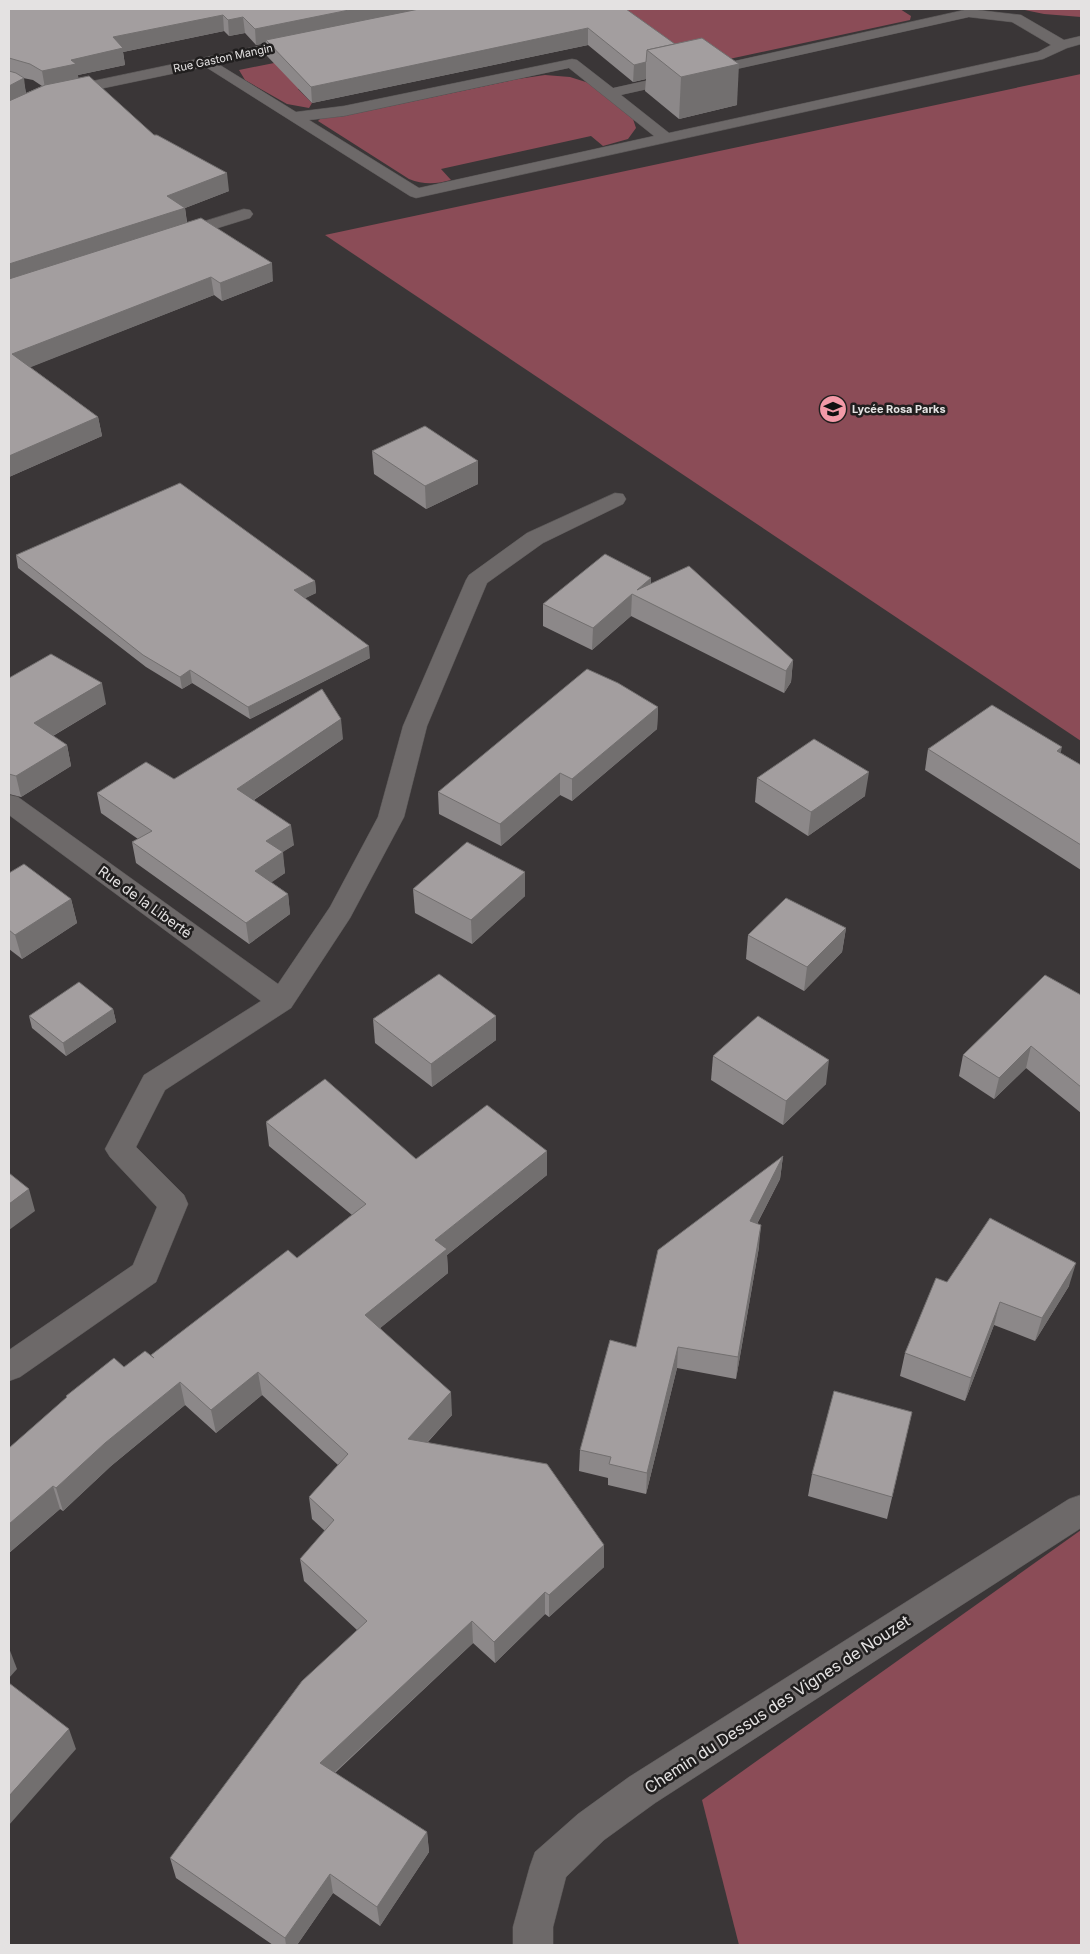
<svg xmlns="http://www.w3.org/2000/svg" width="1090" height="1954" font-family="Inter,sans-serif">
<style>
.green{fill:#8b4c57}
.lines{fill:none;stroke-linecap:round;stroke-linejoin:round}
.service-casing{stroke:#585555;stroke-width:1}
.minor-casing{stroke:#585555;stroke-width:1}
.service{fill:#6d6969;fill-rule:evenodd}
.minor{fill:#6d6969;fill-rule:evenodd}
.wall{fill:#8c8889;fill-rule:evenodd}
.shaded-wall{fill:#726f6f}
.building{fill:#a39e9f;stroke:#726f6f}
.labels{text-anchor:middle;stroke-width:5;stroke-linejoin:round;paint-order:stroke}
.far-street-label{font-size:11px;fill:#e4e2e2;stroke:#201e1e}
.far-poi-label{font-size:11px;font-weight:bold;fill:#e4e2e2;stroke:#201e1e;text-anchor:start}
.street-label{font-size:14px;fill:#e4e2e2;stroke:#201e1e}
.near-street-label{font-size:16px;fill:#e4e2e2;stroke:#201e1e}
</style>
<rect width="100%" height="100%" fill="#3a3637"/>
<g class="green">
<polygon points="546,9 900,9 911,16 910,20 655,75 638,34 298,89 312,103 309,108 287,104 245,80 239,70"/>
<polygon points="1020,9 1081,9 1081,17 1044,14"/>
<polygon points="1081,74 1081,741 325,235"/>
<path d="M545,75l25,2 19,6 44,36 3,9 -8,11 -25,7 -12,-10 -150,33 10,11c-15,4 -27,5 -42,-1l-91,-58 4,-4h17l179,-38z"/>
<polygon points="1081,1530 1081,1945 739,1945 702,1800"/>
</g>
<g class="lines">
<g class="service-casing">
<path id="service" d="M969,9l52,6 43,25 17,-4v8l-14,4 -24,11 -627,139 -6,-2 -212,-134 2,-3h10l86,53 48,-6 228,-47 5,1 36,28zM969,17l43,5 39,23 -13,7 -369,81 -48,-38zM569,68l85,68 -235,52 -110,-68 35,-4z"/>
</g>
<g class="minor-casing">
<g id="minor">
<polygon points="303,37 309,39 311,42 309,45 47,100 9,118 9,107 36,93"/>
<polygon points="244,209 250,210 253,214 250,218 176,241 170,240 167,236 170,232"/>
<polygon points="615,493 623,494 626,499 623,504 543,543 487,583 427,726 404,817 350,918 291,1008 165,1090 136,1147 184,1195 188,1204 156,1282 20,1377 9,1381 9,1350 133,1265 157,1207 110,1157 105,1149 144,1075 261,1001 9,815 9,795 18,797 278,984 330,907 378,817 403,726 466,580 469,575 527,533"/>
<polygon points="1081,1495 1081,1528 655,1803 604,1840 566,1877 553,1927 553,1945 513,1945 513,1927 530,1866 535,1852 578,1814 629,1777 1069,1499"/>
</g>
</g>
<use href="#service" class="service"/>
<use href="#minor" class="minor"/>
</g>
<g class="wall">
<path d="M9,9h617l111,96 -58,14 -34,-28 1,-12 -13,3 -45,-37 -276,58 -45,-47 -1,-13 -10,2 -11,-12 -16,3 -5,-5 -101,21 2,13 -47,10v3l76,57 75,56 -44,17 2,14 86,59 -51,20 -8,-6 -184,72 68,50 4,19 -93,41zM23,78l10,2 9,6 -16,7z"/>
<polygon points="372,451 478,484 426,509 374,474"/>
<polygon points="16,555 315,581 316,593 305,598 370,658 250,719 192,683 182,689 146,667 18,568"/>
<polygon points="651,578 651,584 793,660 791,682 784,693 631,616 592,650 543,626 543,604"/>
<polygon points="9,678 106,704 53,736 67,745 71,766 21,797 9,794"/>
<polygon points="658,707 657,729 572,801 560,795 501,846 439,814 438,792"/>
<polygon points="343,739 254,800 294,845 282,852 285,873 271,882 288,894 290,914 249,944 136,863 132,842 138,839 101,813 97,793 174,779"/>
<polygon points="928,749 1061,753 1081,765 1081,870 925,770"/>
<polygon points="757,778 865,796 808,836 755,802"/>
<polygon points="525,872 525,896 472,944 415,913 413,889"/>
<polygon points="9,873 71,899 77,923 22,959 9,949"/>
<polygon points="846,928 842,952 804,991 746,959 748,935"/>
<polygon points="1081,995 1081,1113 1026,1068 994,1099 959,1076 963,1055"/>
<polygon points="113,1009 116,1022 66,1056 32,1028 29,1016"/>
<polygon points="496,1016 496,1040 432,1087 375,1043 373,1019"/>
<polygon points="713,1056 826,1084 783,1125 711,1080"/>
<polygon points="266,1122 416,1159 547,1175 447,1255 448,1273 380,1328 452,1415 428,1442 604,1567 549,1617 545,1614 495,1663 473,1643 335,1773 427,1832 429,1852 380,1926 333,1893 297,1945 273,1945 176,1878 170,1858 357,1630 304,1581 300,1559 325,1531 312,1519 309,1497 338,1465 262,1395 216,1433 185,1405 111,1466 63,1511 60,1509 9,1553 9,1448 66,1398 66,1396 124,1367 151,1356 297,1258 352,1215 269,1146"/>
<polygon points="783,1156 780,1179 757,1224 759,1247 736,1379 677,1368 646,1494 608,1485 608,1478 579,1471 580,1450 636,1347"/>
<polygon points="947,1282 1069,1286 1035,1341 994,1325 965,1401 900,1376 905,1353"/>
<polygon points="912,1412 887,1519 808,1496 812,1474"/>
</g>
<g class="shaded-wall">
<polygon points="354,9 435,9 266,40 266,43 256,45 255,29"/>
<polygon points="223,15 224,31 123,52 125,65 78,75 79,81 45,88 42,71 71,60 113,37"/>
<polygon points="243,17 245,33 229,36 228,20"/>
<polygon points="588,28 588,45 312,103 311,87"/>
<polygon points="646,62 646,79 633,82 634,65"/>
<polygon points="739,64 737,105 679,119 681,77"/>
<polygon points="24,78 26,95 9,105 9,86"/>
<polygon points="227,173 229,191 185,208 187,225 9,283 9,264 167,196"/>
<polygon points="272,263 273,281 222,301 220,283"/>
<polygon points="211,277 214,295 16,373 12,354"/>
<polygon points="98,417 102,436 9,477 9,456"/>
<polygon points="478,461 478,484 426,509 425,486"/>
<polygon points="651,578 650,599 637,590"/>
<polygon points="315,581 316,593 296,603 294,590"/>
<polygon points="632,594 631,616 592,650 593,628"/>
<polygon points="369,646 370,658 250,719 248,707"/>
<polygon points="793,660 791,682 784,693 786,671"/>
<polygon points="190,670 192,683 182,689 180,677"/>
<polygon points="102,683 106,704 39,744 34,723"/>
<polygon points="658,707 657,729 572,801 572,779"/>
<polygon points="341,719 343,739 240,809 237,789"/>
<polygon points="67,745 71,766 21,797 16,776"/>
<polygon points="1062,747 1057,768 1057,751"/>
<polygon points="869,772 865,796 808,836 811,812"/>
<polygon points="560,773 560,795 501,846 500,824"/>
<polygon points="291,825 294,845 269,861 266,841"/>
<polygon points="283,852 285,873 258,892 255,871"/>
<polygon points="525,872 525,896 472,944 471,920"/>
<polygon points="288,894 290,914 249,944 246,923"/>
<polygon points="71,899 77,923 22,959 15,935"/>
<polygon points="846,928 842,952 804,991 807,967"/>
<polygon points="113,1009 116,1022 66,1056 63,1043"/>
<polygon points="496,1016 496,1040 432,1087 431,1064"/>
<polygon points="1031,1046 1026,1068 994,1099 999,1078"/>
<polygon points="829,1060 826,1084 783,1125 786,1101"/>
<polygon points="547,1151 547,1175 447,1255 448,1273 368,1338 365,1315 435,1240"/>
<polygon points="783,1156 780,1179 747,1243 750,1221"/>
<polygon points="29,1189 35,1211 9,1230 9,1204"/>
<polygon points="761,1225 759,1247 736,1379 738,1357"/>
<polygon points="1076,1263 1069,1286 1035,1341 1042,1318"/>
<polygon points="1000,1302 994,1325 965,1401 971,1378"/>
<polygon points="678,1347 677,1368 646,1494 647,1473"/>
<polygon points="258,1372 262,1395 216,1433 211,1410"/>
<polygon points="180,1382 185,1405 111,1466 63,1511 56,1488 105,1443"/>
<polygon points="451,1392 452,1415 410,1461 408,1439"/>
<polygon points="53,1486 60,1509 9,1553 9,1524"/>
<polygon points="604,1545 604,1567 549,1617 549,1595"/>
<polygon points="545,1592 545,1614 495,1663 494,1642"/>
<polygon points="472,1621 473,1643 323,1783 320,1763"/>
<polygon points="9,1648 17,1669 9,1678"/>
<polygon points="69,1729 76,1749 9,1825 9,1796"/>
<polygon points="427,1832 429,1852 380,1926 377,1907"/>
<polygon points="330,1874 333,1893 297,1945 286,1945 285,1938"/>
</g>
<g class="building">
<polygon points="9,9 354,9 255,29 243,17 228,20 223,15 113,37 123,48 71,60 76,64 42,71 30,64 9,58"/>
<polygon points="419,9 626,9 675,44 647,50 646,62 634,65 588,28 311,87 266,40"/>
<polygon points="702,38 739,64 681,77 647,50"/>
<polygon points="9,71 16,73 24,78 9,86"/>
<polygon points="89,76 154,135 157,135 227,173 167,196 185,208 9,264 9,101 45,85"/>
<polygon points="201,218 272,263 220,283 211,277 12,354 98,417 9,456 9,279"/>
<polygon points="425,426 478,461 425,486 372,451"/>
<polygon points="180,483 315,581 294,590 369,646 248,707 190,670 180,677 143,655 16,555"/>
<polygon points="605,554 651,578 637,590 689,566 793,660 786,671 632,594 593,628 543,604"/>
<polygon points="51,654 102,683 34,723 67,745 16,776 9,774 9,678"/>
<polygon points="587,669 618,683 658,707 572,779 560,773 500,824 438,792"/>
<polygon points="322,689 341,719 237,789 291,825 266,841 283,852 255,871 288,894 246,923 132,842 152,831 97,793 146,762 174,779"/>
<polygon points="992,705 1062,747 1057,751 1081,765 1081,845 928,749"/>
<polygon points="814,739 869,772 811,812 757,778"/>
<polygon points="467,842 525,872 471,920 413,889"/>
<polygon points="24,864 71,899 15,935 9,930 9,873"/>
<polygon points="786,898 846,928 807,967 748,935"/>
<polygon points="439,974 496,1016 431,1064 373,1019"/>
<polygon points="1045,975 1081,995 1081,1087 1031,1046 999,1078 963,1055"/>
<polygon points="79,982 113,1009 63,1043 29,1016"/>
<polygon points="758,1016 829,1060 786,1101 713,1056"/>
<polygon points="325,1079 416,1159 487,1105 547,1151 435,1240 447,1249 365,1315 451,1392 408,1439 547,1464 604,1545 549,1595 545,1592 494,1642 472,1621 320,1763 427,1832 377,1907 330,1874 285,1938 170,1858 302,1681 367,1621 300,1559 334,1520 309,1497 348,1454 258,1372 211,1410 180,1382 105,1443 56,1488 53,1486 9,1524 9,1448 67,1397 66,1396 114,1358 124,1367 145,1351 154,1358 151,1355 288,1250 297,1258 366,1204 266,1122"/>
<polygon points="783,1156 750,1221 761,1225 738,1357 678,1347 647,1473 609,1464 611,1457 580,1450 610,1340 636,1347 658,1250"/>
<polygon points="9,1173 29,1189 9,1204"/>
<polygon points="990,1218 1076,1263 1042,1318 1000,1302 971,1378 905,1353 936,1278 947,1282"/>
<polygon points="834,1391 912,1412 892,1497 812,1474"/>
<polygon points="9,1683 69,1729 9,1796"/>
</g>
<defs>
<g id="school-disc" transform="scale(1.4375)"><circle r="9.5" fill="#f39aa8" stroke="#201e1e"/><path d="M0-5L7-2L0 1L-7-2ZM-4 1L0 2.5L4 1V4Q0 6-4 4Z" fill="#111"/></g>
</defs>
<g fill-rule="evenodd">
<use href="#school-disc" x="833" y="409"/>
</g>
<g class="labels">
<g class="far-street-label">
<text transform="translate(223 58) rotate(-12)" y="4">Rue Gaston Mangin</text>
</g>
<g class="far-poi-label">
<text x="852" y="413">Lycée Rosa Parks</text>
</g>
<g class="street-label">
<text transform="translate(145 902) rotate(36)" y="5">Rue de la Liberté</text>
</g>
<g class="near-street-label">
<text transform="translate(777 1704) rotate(-33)" y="6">Chemin du Dessus des Vignes de Nouzet</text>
</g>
</g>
<rect width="1090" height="1954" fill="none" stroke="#e4e2e2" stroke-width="20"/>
</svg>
